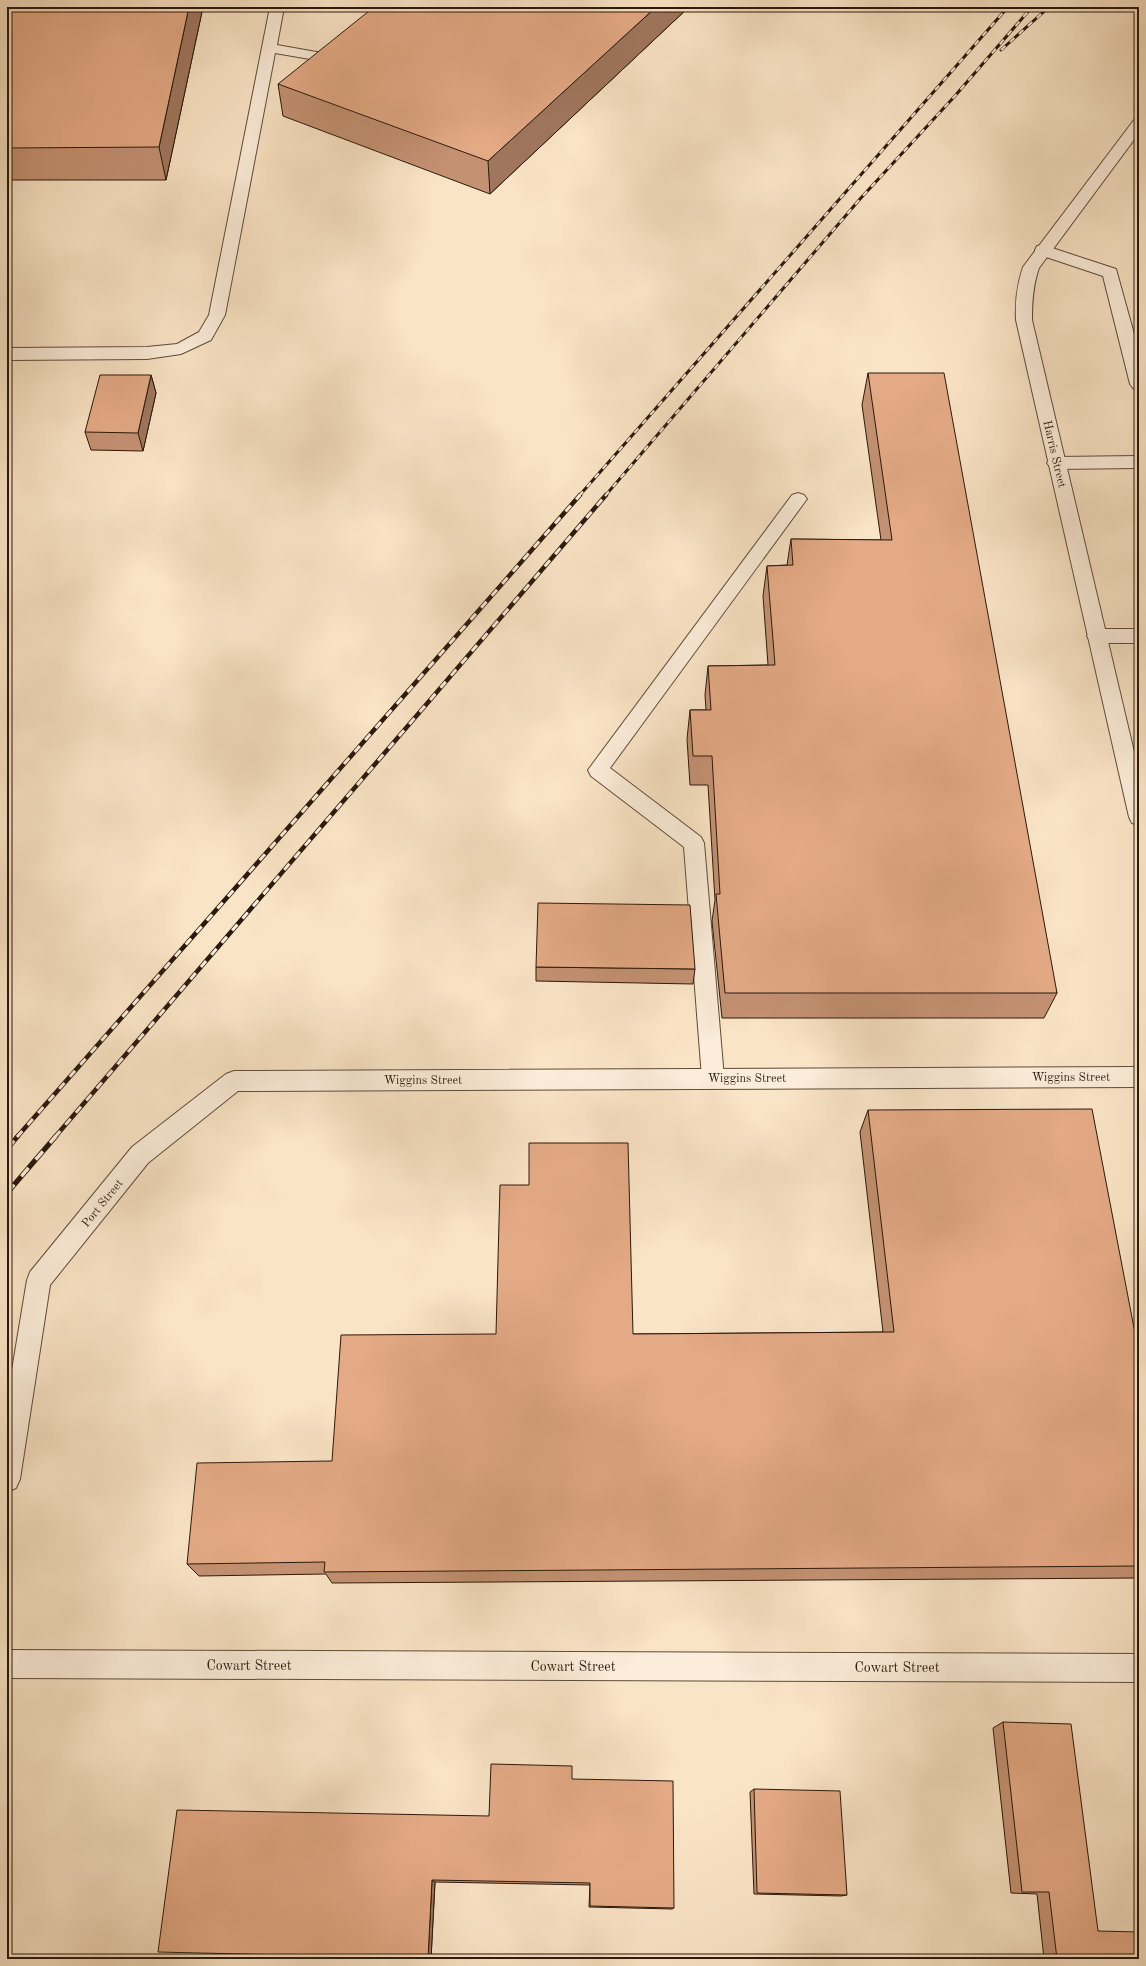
<svg xmlns="http://www.w3.org/2000/svg" width="1146" height="1966" font-family="'Old Standard TT',serif">
<style>
.lines{fill:none;stroke-linecap:round;stroke-linejoin:round}
.service-casing{stroke:#5e4c3a;stroke-width:2}
.minor-casing{stroke:#5e4c3a;stroke-width:2}
.service{fill:#fcedda;fill-rule:evenodd}
.minor{fill:#fcedda;fill-rule:evenodd}
.rail-far2-casing{stroke:#2a190c;stroke-width:3}
.rail-far1-casing{stroke:#2a190c;stroke-width:4.5}
.rail-casing{stroke:#2a190c;stroke-width:5}
.rail-far2{stroke:#fcedda;stroke-width:2;stroke-dasharray:6;stroke-linecap:butt}
.rail-far1{stroke:#fcedda;stroke-width:3;stroke-dasharray:8;stroke-linecap:butt}
.rail{stroke:#fcedda;stroke-width:3.5;stroke-dasharray:11;stroke-linecap:butt}
.wall{fill:#c49273;stroke:#2a190c}
.shaded-wall{fill:#a0775e;stroke:#2a190c}
.building{fill:#e4aa86;stroke:#2a190c}
.labels{text-anchor:middle;stroke-width:4;stroke-linejoin:round;paint-order:stroke}
.street-label{font-size:12px;fill:#2a190c;stroke:#fcedda}
.near-street-label{font-size:14px;fill:#2a190c;stroke:#fcedda}
</style>
<rect width="100%" height="100%" fill="#fae4c6"/>
<filter id="stains"><feTurbulence type="fractalNoise" baseFrequency=".005" numOctaves="4"/><feColorMatrix values="0 0 0 0 .2 0 0 0 0 .09 0 0 0 0 .02 0 0 0 .5 -.17"/></filter>
<radialGradient id="worn" r=".72"><stop offset=".6" stop-color="#630" stop-opacity="0"/><stop offset="1" stop-color="#630" stop-opacity=".3"/></radialGradient>
<g class="lines">
<g class="service-casing">
<g id="service">
<polygon points="270,7 284,7 277,45 339,56 344,57 346,60 344,63 339,64 275,53 225,315 211,340 181,354 147,359 7,360 7,348 147,347 177,344 199,332 209,315"/>
<polygon points="1043,245 1116,269 1139,352 1139,390 1133,388 1130,384 1103,276 1037,254 1035,250 1037,246"/>
<polygon points="1139,456 1139,468 1056,469 1050,467 1047,463 1050,459 1056,457"/>
<polygon points="798,493 804,495 807,499 804,503 610,768 701,837 704,843 724,1078 721,1085 713,1088 705,1085 702,1078 684,847 591,776 588,770 792,495"/>
<polygon points="1097,629 1139,629 1139,643 1097,643 1090,641 1087,636 1090,631"/>
</g>
</g>
<g class="minor-casing">
<g id="minor">
<path d="M1139,119v14l-100,135c-6,17 -7,34 -7,52l107,453v52l-7,-2 -3,-6 -113,-497c-1,-19 1,-35 7,-53l111,-147z"/>
<polygon points="1139,1067 1139,1087 238,1091 148,1163 50,1285 20,1479 16,1488 7,1492 7,1400 27,1280 30,1272 132,1147 226,1074 234,1071"/>
<polygon points="7,1650 1139,1654 1139,1682 7,1678"/>
</g>
</g>
<use href="#service" class="service"/>
<use href="#minor" class="minor"/>
<g class="rail-far2-casing">
<g id="rail-far2">
<polyline points="1001,50 1049,7"/>
<polyline points="579,496 1008,7"/>
<polyline points="605,496 860,199 954,97 1032,7"/>
</g>
</g>
<g class="rail-far1-casing">
<g id="rail-far1">
<polyline points="17,1137 580,495"/>
<polyline points="55,1137 606,495"/>
</g>
</g>
<g class="rail-casing">
<g id="rail">
<polyline points="7,1149 18,1136"/>
<polyline points="7,1193 56,1136"/>
</g>
</g>
<use href="#rail-far2" class="rail-far2"/>
<use href="#rail-far1" class="rail-far1"/>
<use href="#rail" class="rail"/>
</g>
<g class="wall">
<polygon points="7,7 203,7 166,180 7,180"/>
<polygon points="689,7 490,194 283,116 278,84"/>
<polygon points="868,373 1057,993 1044,1018 722,1018 712,921 715,900 708,785 690,785 687,739 690,710 706,710 705,695 708,666 768,665 763,596 767,566 787,565 791,539 881,540 862,405"/>
<polygon points="151,375 156,393 143,451 91,450 85,432"/>
<polygon points="536,967 695,969 693,984 536,981"/>
<polygon points="868,1110 1139,1354 1139,1578 332,1583 326,1574 199,1576 187,1564 332,1461 633,1334 883,1332 860,1132"/>
<polygon points="1003,1722 1098,1931 1139,1959 1044,1959 1037,1894 1011,1893 993,1728"/>
<polygon points="572,1779 674,1908 672,1909 589,1907 590,1885 435,1882 431,1959 284,1959 284,1955 489,1816"/>
<polygon points="754,1789 847,1895 841,1896 754,1894 750,1792"/>
</g>
<g class="shaded-wall">
<polygon points="189,7 203,7 166,180 159,147"/>
<polygon points="656,7 689,7 490,194 488,161"/>
<polygon points="151,375 156,393 143,451 138,433"/>
<polygon points="432,1880 435,1882 431,1959 428,1959"/>
</g>
<g class="building">
<polygon points="7,7 189,7 159,147 7,148"/>
<polygon points="374,7 656,7 488,161 278,84"/>
<polygon points="868,373 944,373 1057,993 725,993 716,894 720,894 712,756 693,756 690,710 711,710 708,666 775,665 767,566 793,565 791,539 892,540"/>
<polygon points="100,375 151,375 138,433 85,432"/>
<polygon points="538,903 690,905 695,969 536,967"/>
<polygon points="1092,1109 1139,1354 1139,1566 324,1572 325,1562 187,1564 197,1463 332,1461 341,1335 496,1334 500,1185 529,1185 529,1143 628,1143 633,1334 894,1332 868,1110"/>
<polygon points="1003,1722 1071,1724 1098,1931 1139,1932 1139,1959 1057,1959 1049,1892 1022,1892"/>
<polygon points="491,1764 572,1766 572,1779 673,1781 674,1908 590,1906 590,1883 432,1880 428,1959 284,1959 284,1955 158,1952 177,1810 489,1816"/>
<polygon points="754,1789 840,1791 847,1895 757,1893"/>
</g>
<g class="labels">
<g class="street-label">
<text transform="translate(1055 454) rotate(77)" y="4">Harris Street</text>
<text x="1071" y="1081">Wiggins Street</text>
<text x="747" y="1082">Wiggins Street</text>
<text x="423" y="1084">Wiggins Street</text>
<text transform="translate(102 1203) rotate(-51)" y="4">Port Street</text>
</g>
<g class="near-street-label">
<text x="249" y="1670">Cowart Street</text>
<text x="573" y="1671">Cowart Street</text>
<text x="897" y="1672">Cowart Street</text>
</g>
</g>
<rect width="1146" height="1966" fill="none" stroke="#fae4c6" stroke-width="24"/>
<rect x="8" y="8" width="1130" height="1950" fill="none" stroke="#2a190c" stroke-width="2"/>
<rect x="12" y="12" width="1122" height="1942" fill="none" stroke="#2a190c"/>
<rect width="100%" height="100%" filter="url(#stains)"/>
<rect width="100%" height="100%" fill="url(#worn)"/>
</svg>
